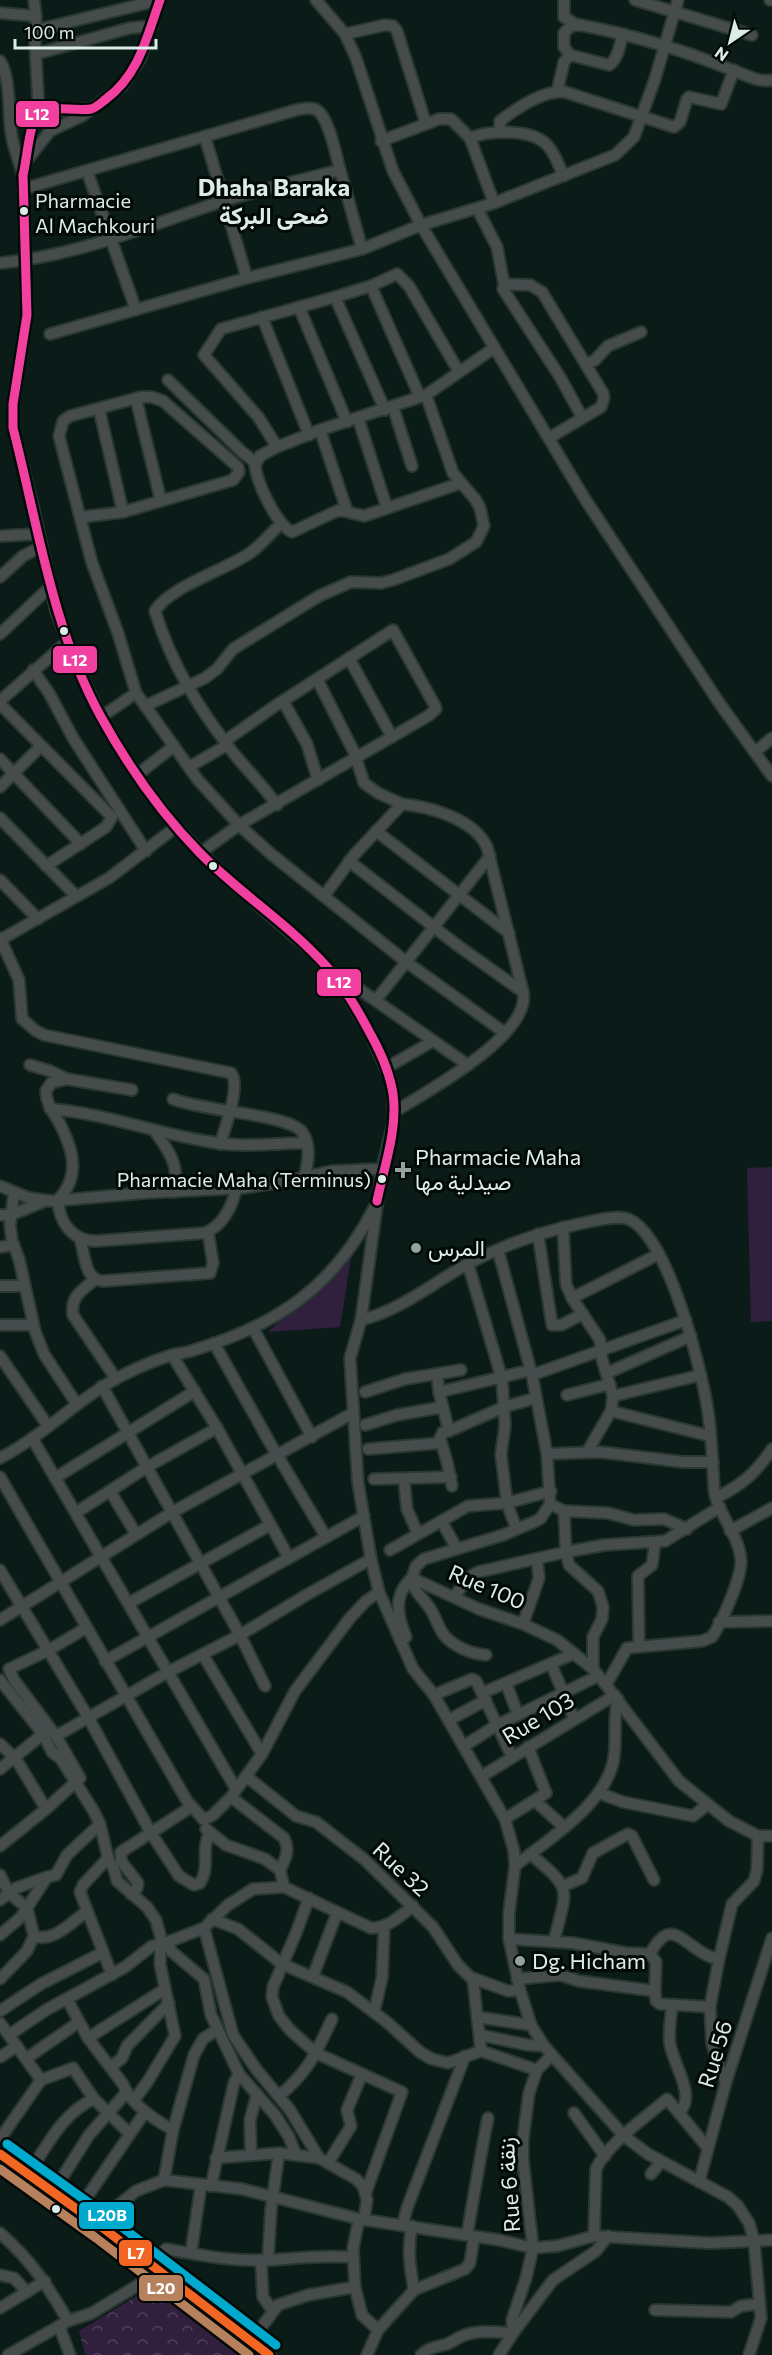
<svg xmlns="http://www.w3.org/2000/svg" width="772" height="2355" font-family="Commissioner,Vazirmatn,sans-serif">
<style>
.green{fill:#31203d}
.park{fill:url(#park-crowns)}
.lines{fill:none;stroke-linecap:round;stroke-linejoin:round}
.minor-casing{stroke:#2a3834;stroke-width:14}
.major-casing{stroke:#2a3834;stroke-width:16}
.minor{stroke:#464c4b;stroke-width:10}
.major{stroke:#4c5553;stroke-width:14}
.bus-1-casing{stroke:#020906;stroke-width:14}
.bus-2-casing{stroke:#020906;stroke-width:14}
.bus-3-casing{stroke:#020906;stroke-width:14}
.bus-4-casing{stroke:#020906;stroke-width:14}
.bus-1{stroke:#f240a1;stroke-width:9}
.bus-2{stroke:#f26522;stroke-width:9}
.bus-3{stroke:#b6815c;stroke-width:9}
.bus-4{stroke:#00a9ce;stroke-width:9}
.bus-dot{fill:#dcede7;stroke:#020906;stroke-width:2}
.poi-dot{fill:#93a49f;stroke:#020906;stroke-width:2}
.labels{text-anchor:middle;stroke-width:6;stroke-linejoin:round;paint-order:stroke}
.bus-label{font-size:20px;fill:#dcede7;stroke:#020906;text-anchor:start}
.poi-label{font-size:22px;fill:#dcede7;stroke:#020906;text-anchor:start}
.street-label{font-size:22px;fill:#dcede7;stroke:#020906}
.neighbourhood-label{font-size:24px;font-weight:bold;fill:#dcede7;stroke:#020906}
.line-badge{stroke:#020906;stroke-width:2}
.badge-label{font-size:16px;text-anchor:middle;font-weight:bold;fill:#fff}
</style>
<defs>
<pattern id="park-crowns" width="20" height="18" patternUnits="userSpaceOnUse" patternTransform="scale(1.5)"><rect width="20" height="18" fill="#31203d"/><path d="M2 6a3 3 0 1 1 6 0M12 15a3 3 0 1 1 6 0" fill="none" stroke="#4e4159"/></pattern>
</defs>
<rect width="100%" height="100%" fill="#0b1c18"/>
<g class="green">
<polygon points="772,1167 772,1321 751,1322 747,1168"/>
<polygon points="352,1252 340,1327 268,1332"/>
</g>
<polygon class="park" points="158,2283 254,2355 85,2355 79,2331"/>
<g class="lines">
<g class="minor-casing">
<g id="minor">
<polyline points="34,0 36,16 35,42 39,112"/>
<polyline points="316,0 345,34 356,58 393,171 421,225 585,499 720,704 772,776"/>
<path d="M564,0v17l11,7c54,10 106,25 157,46 12,4 27,13 40,10"/>
<polyline points="635,0 752,35"/>
<polyline points="770,0 772,0"/>
<polyline points="0,13 36,16"/>
<polyline points="36,30 160,0"/>
<path d="M345,34l40,-9 8,1 4,5 29,93 13,-5h12l19,19c19,-8 59,-9 75,5 9,7 14,24 19,33"/>
<polyline points="36,54 130,28 152,26"/>
<polyline points="570,55 564,47 564,33 571,26 580,25"/>
<path d="M0,61c11,17 8,51 11,71 2,15 8,29 12,43"/>
<path d="M557,92l7,-30 6,-7 39,10c9,-5 11,-21 14,-31"/>
<path d="M92,109c-15,-2 -30,4 -43,-1 -21,3 -21,50 -26,67l4,140 -14,89v24l20,79 23,104 25,64 20,42 23,39 24,35 28,36 46,47 92,79 25,28 30,50 21,47 3,16 1,26 -12,49 -21,151 -11,38 8,125 13,76 8,33 34,77 21,26 71,124 9,32 1,15 -6,47v26l11,51 11,35 13,21 80,90 24,18 80,43 10,9 11,17 5,17 7,78 -12,37"/>
<path d="M500,131v-10c17,-13 43,-31 65,-29l109,35 6,-5 7,-23 2,-2 32,7 13,-34"/>
<polyline points="205,137 247,278"/>
<polyline points="470,138 494,203"/>
<polyline points="381,141 426,124"/>
<polyline points="28,159 50,131 82,116 121,87 140,59 160,0"/>
<polyline points="87,171 136,310"/>
<path d="M23,189l273,-79c6,-1 13,-3 19,-1 14,6 21,47 25,61"/>
<polyline points="478,210 497,247 504,284"/>
<path d="M0,263c76,-7 148,-37 220,-61 39,-12 80,-22 120,-32l22,79"/>
<polyline points="371,286 420,397"/>
<polyline points="335,297 385,410"/>
<polyline points="299,307 347,422"/>
<polyline points="262,317 309,435"/>
<polyline points="50,334 247,278 362,249 421,225 494,203 615,155 634,137 655,79 678,0"/>
<polyline points="587,364 595,360 608,346 641,332"/>
<polyline points="168,380 242,452 255,462"/>
<polyline points="136,399 161,501"/>
<polyline points="393,407 412,466"/>
<polyline points="99,409 123,512"/>
<polyline points="358,418 387,508"/>
<polyline points="320,430 347,511"/>
<polyline points="549,438 601,407 604,398 603,393 542,292 530,285 504,284 503,289 560,377 582,417"/>
<polyline points="277,447 259,418 204,355 221,329 335,297 371,286 397,274 409,286 459,372"/>
<path d="M461,483l-97,33 -25,-6 -47,22c-16,-8 -35,-49 -37,-67l5,-9 17,-9 43,-17 106,-35 68,-47"/>
<polyline points="82,517 123,512 233,480 239,472 238,467 163,401 152,397 141,397 70,416 63,421 59,436 92,563 118,633 136,693 198,780 239,825 271,854 405,961 505,1033"/>
<polyline points="0,536 38,534"/>
<polyline points="0,577 23,556 41,547"/>
<polyline points="0,634 50,587"/>
<polyline points="349,658 392,737"/>
<polyline points="33,670 49,693 73,738 146,851"/>
<polyline points="317,679 354,752 364,783 378,793 402,804"/>
<polyline points="0,701 68,641"/>
<polyline points="283,701 307,744 318,780"/>
<polyline points="0,704 112,817 106,827 46,866"/>
<polyline points="145,706 205,678 217,669 233,649 319,596 351,582 381,583 393,580 449,559 476,542 484,526 480,508 475,499 453,473 426,395"/>
<polyline points="101,717 136,693"/>
<polyline points="755,752 772,738"/>
<polyline points="0,759 81,844"/>
<polyline points="189,767 227,745"/>
<polyline points="137,775 174,746"/>
<polyline points="0,787 41,746"/>
<path d="M277,805c-13,-18 -28,-33 -42,-50 -36,-46 -63,-89 -80,-144 14,-24 70,-41 95,-58 12,-8 20,-20 31,-29"/>
<polyline points="0,818 76,896"/>
<polyline points="376,831 509,933"/>
<polyline points="200,853 239,825 428,716 436,709 435,706 393,630 275,706 225,741"/>
<polyline points="349,861 457,945 523,992"/>
<polyline points="0,880 38,919"/>
<path d="M324,896l31,-42 47,-50c29,3 72,15 85,43l36,145c9,43 -97,100 -129,120"/>
<path d="M0,938l19,42 3,39 14,12 8,4 187,38c10,12 -6,56 -11,71"/>
<polyline points="0,940 109,878 176,827"/>
<polyline points="344,988 353,987 359,989 468,1065"/>
<polyline points="376,1000 490,856"/>
<polyline points="30,1065 50,1071 67,1079"/>
<polyline points="386,1068 433,1041"/>
<path d="M132,1090l-65,-11 -16,4 -5,8c0,14 9,23 15,35 13,26 19,51 -3,74 1,22 14,41 38,41l108,-8c18,-6 29,-27 32,-45"/>
<path d="M173,1099c27,12 116,15 129,33 10,13 6,32 2,46"/>
<path d="M50,1109c55,4 107,25 161,33 32,6 64,1 96,1"/>
<path d="M154,1130c14,19 27,37 20,62"/>
<polyline points="0,1186 29,1198 52,1201 143,1193 242,1188 283,1182 332,1171 382,1169"/>
<polyline points="14,1193 10,1225 12,1241 19,1259 35,1331 44,1354 76,1403"/>
<polyline points="0,1215 11,1215 45,1201"/>
<polyline points="563,1227 566,1284 572,1298 600,1340 602,1359 613,1396 611,1411 587,1452"/>
<polyline points="538,1234 552,1325 561,1325 583,1314"/>
<path d="M80,1239c5,15 4,41 23,42l107,-8 3,-10 -5,-31"/>
<polyline points="0,1247 14,1245"/>
<polyline points="468,1264 502,1379 505,1426 501,1454 507,1503 516,1528"/>
<path d="M95,1279c-13,12 -25,17 -22,36l43,64"/>
<polyline points="0,1286 25,1286"/>
<polyline points="572,1298 659,1254"/>
<path d="M361,1320c40,-10 72,-37 108,-57 35,-18 72,-31 110,-39 15,-3 30,-8 45,-6 42,6 79,157 84,194 3,20 4,39 5,59 1,9 0,19 3,27 6,21 24,40 25,63 0,18 -19,61 -29,76l-10,4 -75,7 -21,37"/>
<polyline points="0,1325 33,1325"/>
<polyline points="253,1328 312,1437"/>
<polyline points="214,1343 270,1443 326,1537"/>
<polyline points="172,1355 217,1428 289,1558"/>
<polyline points="0,1356 48,1426"/>
<polyline points="607,1373 691,1336"/>
<polyline points="437,1374 439,1392 449,1431 443,1432 440,1438 447,1462 452,1486"/>
<polyline points="532,1375 686,1320"/>
<polyline points="102,1386 240,1635 265,1686"/>
<polyline points="365,1392 405,1379 461,1370"/>
<polyline points="439,1392 531,1370"/>
<polyline points="567,1395 610,1384"/>
<polyline points="613,1396 701,1375"/>
<polyline points="611,1411 710,1436"/>
<polyline points="365,1425 397,1415 443,1407"/>
<polyline points="449,1431 504,1407 536,1398"/>
<polyline points="32,1438 236,1789"/>
<polyline points="368,1449 441,1443"/>
<polyline points="547,1454 600,1452 683,1462 713,1462"/>
<path d="M0,1458c45,-23 79,-61 125,-84 14,-7 31,-14 47,-19 7,-2 15,-2 22,-5 83,-25 140,-63 180,-142"/>
<polyline points="0,1477 187,1801 204,1820 213,1815 231,1797 262,1754 295,1691 350,1618 366,1601 379,1592"/>
<polyline points="55,1478 195,1391"/>
<polyline points="374,1479 451,1477"/>
<polyline points="404,1479 407,1509 418,1534"/>
<polyline points="110,1491 136,1534"/>
<path d="M716,1498c27,-14 39,-24 56,-49"/>
<polyline points="550,1504 564,1511 566,1552 569,1565 598,1591 603,1607 602,1619 593,1637 593,1669"/>
<polyline points="564,1511 608,1513 634,1520 664,1519 687,1529"/>
<polyline points="77,1512 147,1467 217,1428"/>
<polyline points="442,1522 457,1549"/>
<polyline points="730,1531 772,1508"/>
<polyline points="390,1550 468,1506 507,1503 551,1491"/>
<path d="M0,1570l88,147 63,116 28,43 15,9 6,-2c11,-18 0,-34 10,-50"/>
<polyline points="412,1578 416,1566 424,1559 503,1535 536,1521 541,1518 550,1504 547,1454 532,1375 498,1250"/>
<path d="M410,1580c6,13 11,16 19,27 6,8 9,20 15,28 10,12 28,19 42,20"/>
<polyline points="454,1597 468,1578 478,1572 566,1552 604,1545 665,1541 720,1507"/>
<polyline points="129,1603 270,1525"/>
<polyline points="0,1620 171,1513 353,1413"/>
<polyline points="719,1622 772,1621"/>
<polyline points="523,1624 539,1578 537,1559"/>
<path d="M406,1637c-9,-22 -13,-42 6,-59l67,31 44,15 34,16 36,29 13,16 73,96 50,40 29,15h14"/>
<polyline points="639,1646 638,1576 652,1565 655,1543"/>
<polyline points="203,1655 262,1754"/>
<polyline points="105,1661 364,1516"/>
<polyline points="551,1664 563,1692"/>
<polyline points="0,1680 43,1734 52,1752 61,1759 93,1810 100,1824 108,1858 114,1869 117,1881 147,1907 156,1920 161,1938 160,1964 175,2036 148,2081 134,2100"/>
<polyline points="506,1683 518,1715"/>
<polyline points="482,1693 512,1757"/>
<polyline points="561,1693 575,1719"/>
<polyline points="434,1695 472,1679 476,1681 482,1693 573,1654"/>
<polyline points="449,1720 486,1700"/>
<polyline points="56,1736 168,1672 240,1635 308,1594 371,1559"/>
<polyline points="0,1744 16,1759 46,1809"/>
<polyline points="464,1746 497,1725 598,1676"/>
<polyline points="0,1769 43,1734"/>
<polyline points="246,1776 296,1816 316,1822 365,1860 433,1927 458,1965 470,1977 508,1991 520,1990"/>
<polyline points="482,1776 615,1695"/>
<polyline points="599,1793 623,1802 693,1816 707,1805"/>
<path d="M231,1797l53,41c6,12 2,20 -4,32"/>
<polyline points="535,1801 563,1826"/>
<polyline points="505,1819 546,1793 528,1747"/>
<polyline points="206,1829 226,1845 265,1859 280,1870 284,1887"/>
<polyline points="0,1846 46,1809 80,1778 56,1736 14,1680 9,1669 49,1650 86,1628"/>
<path d="M530,1854c44,36 37,34 24,87"/>
<polyline points="108,1858 83,1885 80,1892 112,1975"/>
<path d="M515,1866c33,-27 87,-59 98,-103 5,-22 -1,-43 5,-64"/>
<polyline points="0,1875 9,1893 27,1908 34,1936 27,1951 0,1979"/>
<polyline points="563,1886 582,1878 593,1853 628,1834 632,1836 654,1880"/>
<polyline points="131,1894 137,1888 138,1883 121,1861 121,1852 191,1807"/>
<polyline points="309,1898 296,1933 273,1987 272,1997 279,2016 290,2030 316,2053 402,2092 366,2192"/>
<polyline points="0,1900 16,1888 47,1877"/>
<polyline points="212,1919 238,1929 282,1964 347,1992 388,2023 421,2053 432,2059 448,2063 481,2051 537,2070"/>
<polyline points="204,1928 233,2035 256,2069 290,2110 319,2158"/>
<polyline points="0,1935 21,1917 47,1877 56,1875 67,1855 100,1824"/>
<path d="M34,1936c19,7 38,-14 53,-25"/>
<path d="M509,1939l64,4 53,10 24,1c24,-45 36,0 69,5"/>
<polyline points="168,1942 171,1951 204,1979 211,2015 239,2074 275,2115 289,2137 296,2155"/>
<polyline points="650,1954 656,1962 655,1991"/>
<polyline points="313,1976 337,1913"/>
<polyline points="473,1979 481,2051"/>
<polyline points="517,1979 560,1975 579,1981 655,1991 656,2001 660,2004 710,2007"/>
<path d="M67,1999l21,39 35,46c7,20 32,36 50,46"/>
<path d="M672,2006c-1,12 -4,26 -2,38 3,20 27,52 9,69l28,34"/>
<polyline points="0,2011 41,1984 102,1953"/>
<polyline points="374,2012 382,1978 384,1931 382,1927"/>
<polyline points="477,2017 531,2025"/>
<polyline points="0,2023 41,2080"/>
<path d="M9,2035l37,-25 79,-43 27,-21 16,-4 36,-14 24,-23 25,-16 31,-2 87,41c17,0 29,-12 42,-22"/>
<polyline points="480,2035 528,2045 544,2046"/>
<polyline points="88,2038 165,1989"/>
<polyline points="0,2057 17,2046"/>
<polyline points="27,2058 79,2022"/>
<polyline points="111,2067 122,2058 127,2046 169,2003"/>
<polyline points="726,2082 717,2062 712,2043 710,2007 719,1959 732,1904 754,1881 757,1870 758,1836"/>
<path d="M279,2096c30,-25 37,-43 53,-77"/>
<polyline points="574,2113 605,2156"/>
<polyline points="0,2139 41,2080 73,2068 94,2099 129,2133"/>
<polyline points="251,2155 250,2120 257,2094"/>
<polyline points="216,2158 279,2153 319,2158 356,2179 363,2186 367,2200 364,2219"/>
<polyline points="328,2163 351,2126 347,2110 362,2074"/>
<path d="M28,2174c19,-28 35,-62 66,-75"/>
<polyline points="651,2174 661,2162"/>
<polyline points="164,2180 173,2130 194,2055 203,2039 217,2030"/>
<polyline points="699,2182 726,2082 772,1938"/>
<polyline points="211,2186 234,2083 239,2074"/>
<polyline points="53,2192 89,2135 126,2093"/>
<polyline points="78,2210 145,2112"/>
<polyline points="359,2219 353,2248 355,2287 362,2315 378,2330 367,2355"/>
<polyline points="403,2224 407,2208 465,2056"/>
<path d="M412,2226c-5,22 -2,42 2,64"/>
<polyline points="103,2228 115,2208 136,2191 164,2180 242,2189 359,2219 499,2240 533,2248 557,2246 594,2236 710,2243 772,2240"/>
<path d="M0,2233c31,27 48,53 68,88"/>
<path d="M467,2235c7,-39 13,-78 21,-117"/>
<path d="M594,2236l2,-67c12,-26 49,-51 71,-70l12,14"/>
<polyline points="191,2253 201,2185"/>
<polyline points="261,2260 263,2297 273,2311"/>
<polyline points="268,2260 271,2209 279,2153"/>
<path d="M149,2265l17,-16c34,6 68,13 103,11 28,-2 55,-5 84,-3"/>
<polyline points="0,2275 14,2278 27,2292"/>
<polyline points="0,2308 45,2281"/>
<polyline points="655,2310 731,2312 741,2306 759,2304"/>
<polyline points="59,2326 70,2355"/>
<polyline points="378,2330 414,2290 465,2269 470,2263 474,2237"/>
<polyline points="251,2341 278,2305 308,2295 355,2287"/>
<polyline points="8,2355 68,2321 92,2313 140,2284 156,2270"/>
<path d="M421,2355c8,-8 16,-8 26,-11 5,-2 9,-5 13,-7 18,-8 35,-5 53,-4l40,-53 43,-29 12,-15"/>
<polyline points="499,2355 513,2333 512,2320 526,2278 533,2248 523,2160 523,2139 529,2093 537,2070 552,2055"/>
</g>
</g>
<g class="major-casing">
<polyline id="major" points="0,2154 103,2228 269,2355"/>
</g>
<use href="#minor" class="minor"/>
<use href="#major" class="major"/>
<g class="bus-1-casing">
<path id="bus-1" d="M160,0c-13,36 -21,75 -54,99 -4,3 -10,9 -15,10 -10,2 -44,-3 -50,1 -12,8 -14,51 -18,65l4,140 -14,89v24c25,97 39,200 88,289 26,47 60,96 98,135 40,41 90,72 128,115 17,19 32,45 44,68 10,18 19,39 22,59 5,35 -9,73 -16,107"/>
</g>
<g class="bus-2-casing">
<polyline id="bus-2" points="0,2154 103,2228 269,2355"/>
</g>
<g class="bus-3-casing">
<polyline id="bus-3" points="0,2169 96,2238 249,2355"/>
</g>
<g class="bus-4-casing">
<polyline id="bus-4" points="7,2144 110,2218 276,2345"/>
</g>
<use href="#bus-1" class="bus-1"/>
<use href="#bus-2" class="bus-2"/>
<use href="#bus-3" class="bus-3"/>
<use href="#bus-4" class="bus-4"/>
</g>
<g class="bus-dot">
<circle cx="24" cy="211" r="5"/>
<circle cx="64" cy="631" r="5"/>
<circle cx="213" cy="866" r="5"/>
<circle cx="382" cy="1179" r="5"/>
<circle cx="56" cy="2209" r="5"/>
</g>
<g class="poi-dot">
<path d="M400 1161h6v6h6v6h-6v6h-6v-6h-6v-6h6z"/>
<circle cx="416" cy="1248" r="6"/>
<circle cx="520" cy="1961" r="6"/>
</g>
<g class="labels">
<g class="bus-label">
<text x="35" y="208">Pharmacie<tspan x="35" dy="25">Al Machkouri</tspan></text>
<text x="371" y="1187" text-anchor="end">Pharmacie Maha (Terminus)</text>
</g>
<g class="poi-label">
<text x="415" y="1165">Pharmacie Maha<tspan x="415" dy="25">صيدلية مها</tspan></text>
<text x="428" y="1256">المرس</text>
<text x="532" y="1969">Dg. Hicham</text>
</g>
<g class="street-label">
<text transform="translate(487 1587) rotate(23)" y="8">Rue 100</text>
<text transform="translate(538 1718) rotate(-31)" y="8">Rue 103</text>
<text transform="translate(401 1869) rotate(43)" y="8">Rue 32</text>
<text transform="translate(715 2054) rotate(-73)" y="8">Rue 56</text>
<text transform="translate(509 2185) rotate(-94)" y="8">Rue 6 زنقة</text>
</g>
<g class="neighbourhood-label">
<text x="274" y="196">Dhaha Baraka<tspan x="274" dy="28">ضحى البركة</tspan></text>
</g>
</g>
<g class="line-badge">
<rect x="15" y="100" width="45" height="28" rx="6" fill="#f240a1"/>
<rect x="52" y="645" width="46" height="29" rx="6" fill="#f240a1"/>
<rect x="316" y="968" width="46" height="29" rx="6" fill="#f240a1"/>
<rect x="78" y="2201" width="57" height="29" rx="6" fill="#00a9ce"/>
<rect x="118" y="2239" width="35" height="28" rx="6" fill="#f26522"/>
<rect x="138" y="2274" width="46" height="28" rx="6" fill="#b6815c"/>
</g>
<g class="badge-label">
<text x="37" y="120">L12</text>
<text x="75" y="666">L12</text>
<text x="339" y="988">L12</text>
<text x="107" y="2221">L20B</text>
<text x="136" y="2259">L7</text>
<text x="161" y="2294">L20</text>
</g>
<g transform="translate(730 42) rotate(215)" stroke="#020906" stroke-width="4.5" paint-order="stroke">
<path d="M0-4.5L10 22L0 15L-10 22Z" fill="#dcede7"/>
<text y="-9" font-size="16" font-weight="bold" text-anchor="middle" fill="#dcede7">N</text>
</g>
<path d="M15 39v9h141v-9" fill="none" stroke="#dcede7" stroke-width="3"/>
<text x="24" y="39" font-size="18" fill="#dcede7" stroke="#020906" stroke-width="4.5" paint-order="stroke">100 m</text>
</svg>
